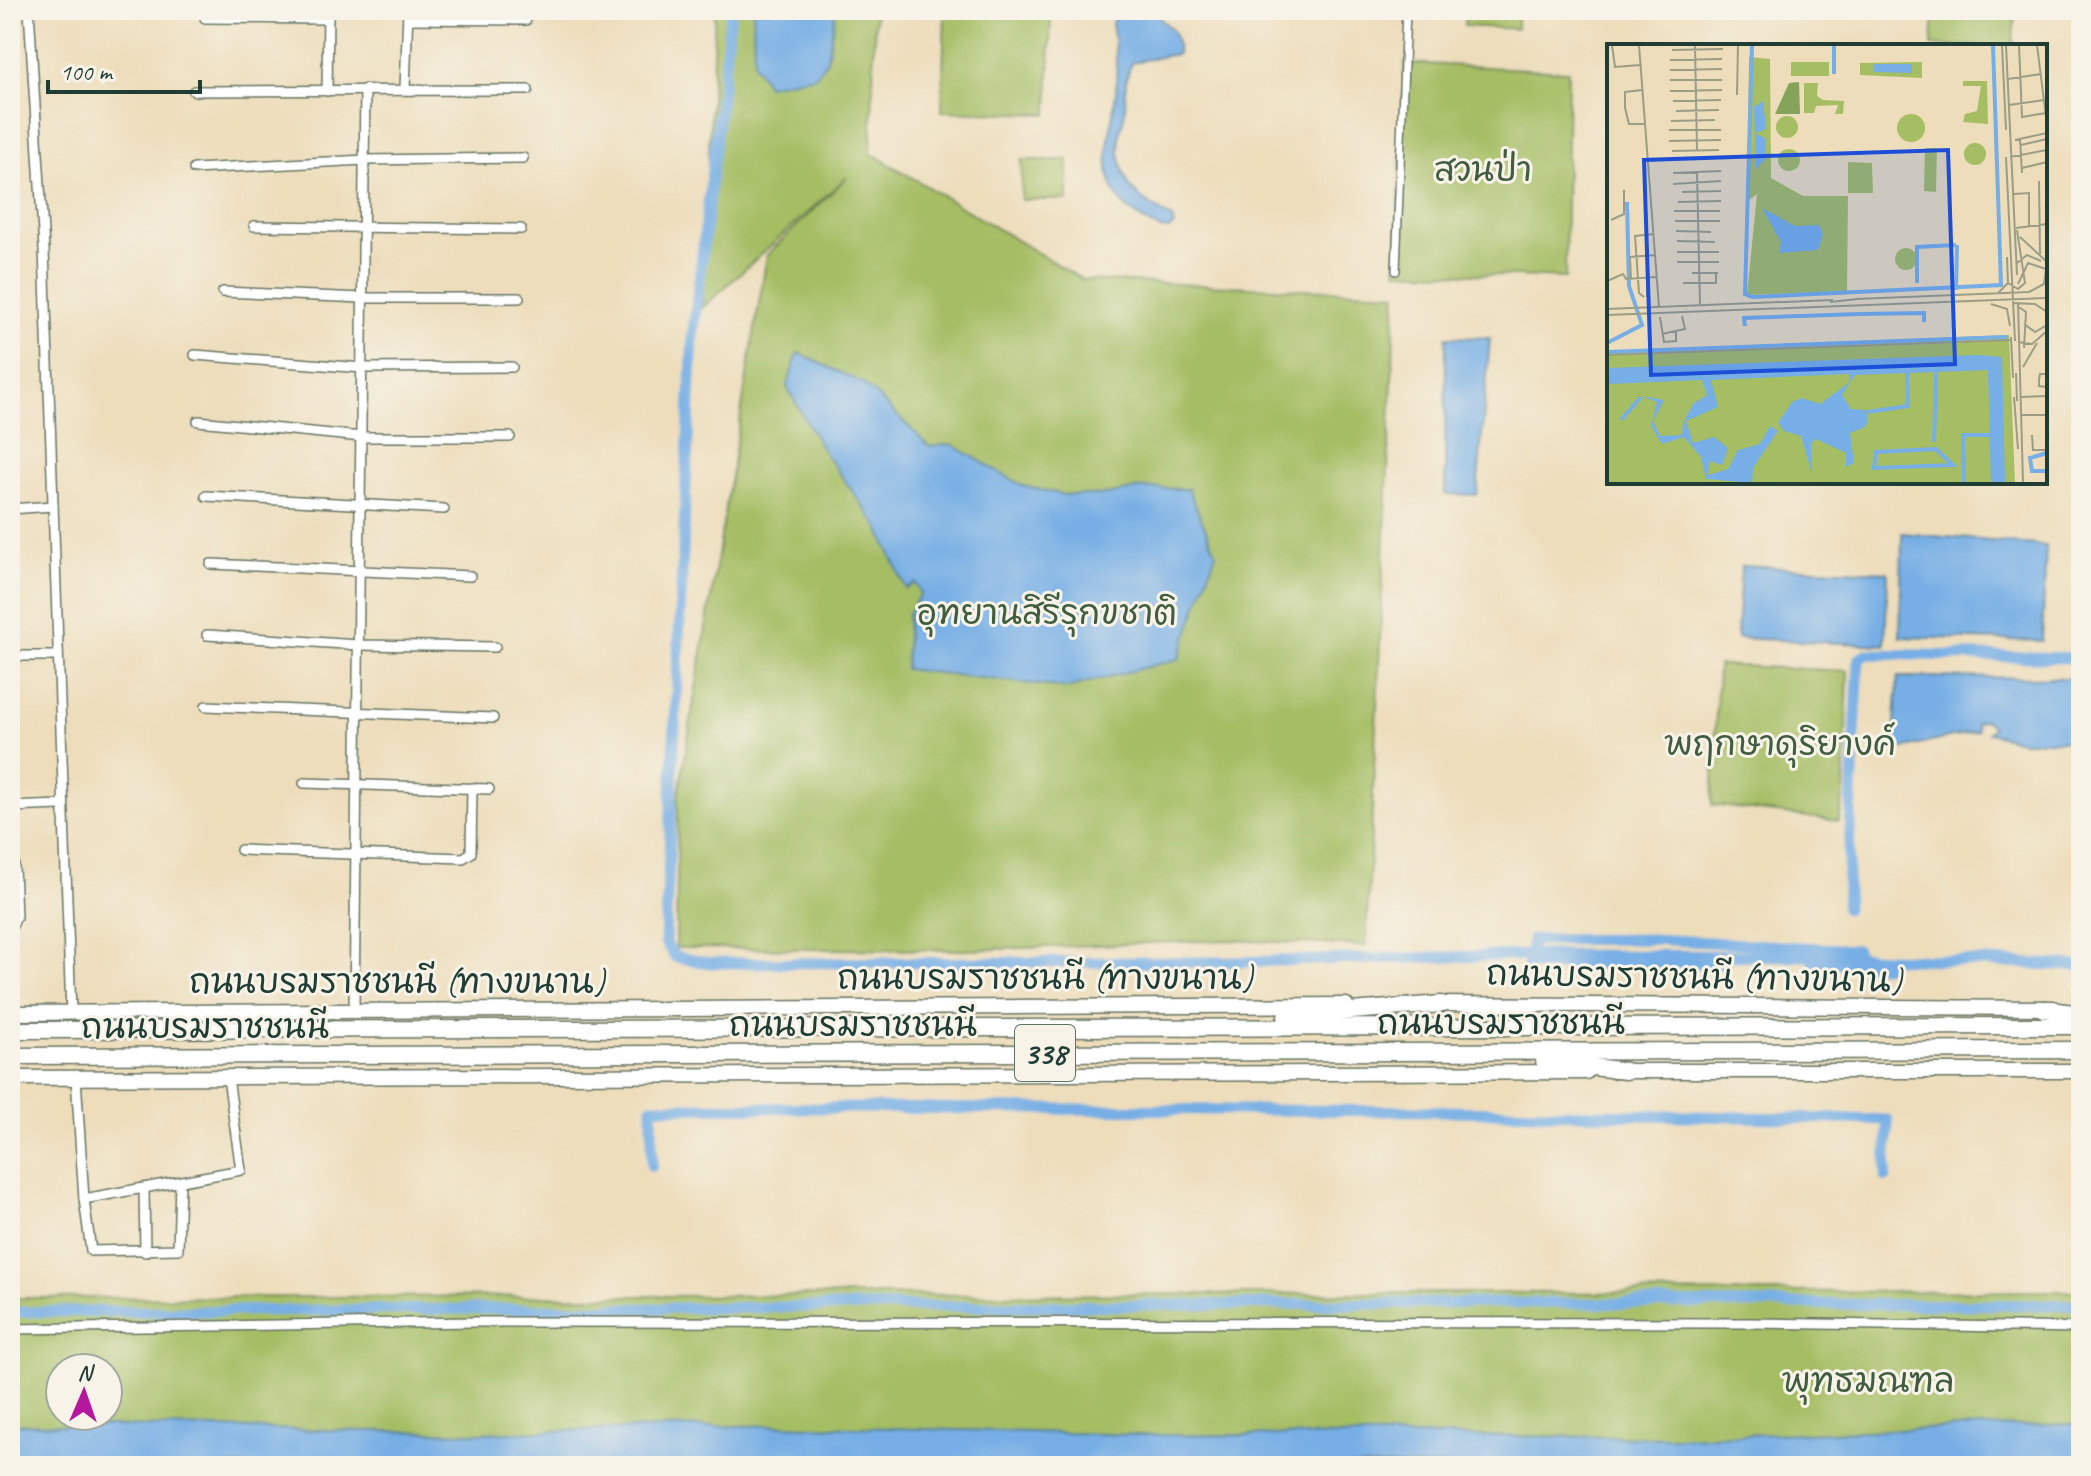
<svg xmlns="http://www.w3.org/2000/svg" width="2091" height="1476" font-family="Caveat,'Playpen Sans Thai',sans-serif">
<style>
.green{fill:#a5bd63;stroke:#627d4c;stroke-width:2;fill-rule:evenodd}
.water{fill:#76aee5;stroke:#4a768c;stroke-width:2}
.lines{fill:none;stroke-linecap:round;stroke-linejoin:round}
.canal{stroke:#76aee5;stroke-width:11}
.pedestrian-casing{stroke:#677563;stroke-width:10}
.minor-casing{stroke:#677563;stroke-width:12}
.secondary-casing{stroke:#677563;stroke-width:17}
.trunk-casing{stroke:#677563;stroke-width:19}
.pedestrian{stroke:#fff;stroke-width:7}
.minor{stroke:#fff;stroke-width:9}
.secondary{stroke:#fff;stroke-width:14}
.trunk{stroke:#fff;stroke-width:16}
.labels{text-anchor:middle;stroke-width:6;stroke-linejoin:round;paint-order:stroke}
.shield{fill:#f7f3e8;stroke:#60746a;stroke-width:2}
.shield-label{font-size:32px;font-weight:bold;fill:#1f3d34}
.park-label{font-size:34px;fill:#405d40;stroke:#f7f3e8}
.street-label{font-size:34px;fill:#1f3d34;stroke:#f7f3e8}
.inset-river{fill:none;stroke:#76aee5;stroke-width:4}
.inset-road{fill:none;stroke:#9b9d85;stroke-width:2}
.view{fill:#1d4ed8;fill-opacity:0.15;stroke:#1d4ed8;stroke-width:4}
.inset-edge{fill:none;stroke:#1f3d34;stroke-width:4}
</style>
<rect width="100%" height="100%" fill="#f7f3e8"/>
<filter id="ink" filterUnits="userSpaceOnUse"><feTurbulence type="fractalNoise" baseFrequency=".0125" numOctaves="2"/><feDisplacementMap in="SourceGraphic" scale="16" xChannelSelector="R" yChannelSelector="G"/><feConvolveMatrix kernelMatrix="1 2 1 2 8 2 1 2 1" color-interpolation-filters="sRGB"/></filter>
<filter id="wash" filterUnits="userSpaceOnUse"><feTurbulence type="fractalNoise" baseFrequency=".006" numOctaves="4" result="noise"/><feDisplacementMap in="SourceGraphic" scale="32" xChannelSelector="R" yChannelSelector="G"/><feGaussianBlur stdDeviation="1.8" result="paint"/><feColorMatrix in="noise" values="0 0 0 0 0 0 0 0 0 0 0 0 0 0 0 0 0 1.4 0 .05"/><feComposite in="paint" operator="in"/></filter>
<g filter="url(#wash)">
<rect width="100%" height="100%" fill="#edddbb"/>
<g class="green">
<polygon points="715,10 875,10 871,153 1083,280 1396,293 1366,946 1229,940 970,950 676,948 678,799 767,255 847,177 702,308"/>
<polygon points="945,10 1051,10 1048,114 942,111"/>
<polygon points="1465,10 1517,10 1517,29 1464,26"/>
<polygon points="1934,10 2015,10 2013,46 1932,46"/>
<polygon points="1405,63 1568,71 1565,278 1396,271"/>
<polygon points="1022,160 1068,160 1068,200 1021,200"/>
<polygon points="1718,665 1848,671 1844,792 1839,821 1712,805"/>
<path d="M2081,1291v175h-2071v-168zM60,1368h48v48h-48z"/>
</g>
<g class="water">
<polygon points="753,10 836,10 827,60 815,76 767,85 754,64"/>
<path d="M1123,10h35l3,10c14,9 17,17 16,34l-45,8 -6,17 -1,33 -5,21 -1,20 5,21 6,13 12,12 30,20 2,6 -5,5c-13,0 -23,-8 -33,-15 -45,-30 -24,-81 -20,-124 2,-23 -1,-46 -4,-68l5,-10z"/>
<polygon points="1446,337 1490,338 1477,495 1445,494"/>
<polygon points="798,353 863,383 930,447 951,444 1023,486 1065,495 1106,495 1142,488 1188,489 1216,553 1179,659 1066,688 905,669 908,614 921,593 915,583 906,589 879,528 822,449 787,387"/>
<polygon points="1902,533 2046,546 2042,641 1900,637"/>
<polygon points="1741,566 1888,572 1885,645 1737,638"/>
<polygon points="1898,677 2081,678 2081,741 2022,741 1988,733 1993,727 1985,720 1976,723 1977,731 1893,751"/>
<polygon points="10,1424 480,1433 778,1425 1138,1435 1676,1437 2081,1424 2081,1466 10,1466"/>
</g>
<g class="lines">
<g class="canal">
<polyline points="731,10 693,333 665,942 675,957 709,963 1229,962 1540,955 1843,956 2081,966"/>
<polyline points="1846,909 1859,658 1866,654 2081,658"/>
<polyline points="1725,963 1528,965 1532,940 1651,939 1856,950"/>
<polyline points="1814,963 1888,966"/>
<polyline points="652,1166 652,1107 1445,1111 1888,1120 1886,1177"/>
<polyline points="10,1312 1502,1303 2081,1305"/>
</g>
</g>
</g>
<g filter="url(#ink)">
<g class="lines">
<g class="pedestrian-casing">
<polyline id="pedestrian" points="1396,271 1406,10"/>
</g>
<g class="minor-casing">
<g id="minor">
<polyline points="29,10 44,249 71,1013"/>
<polyline points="205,18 328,19"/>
<polyline points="408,19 526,20"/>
<polyline points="405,89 408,10"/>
<polyline points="194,91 528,90"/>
<polyline points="327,91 328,10"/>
<polyline points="194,169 365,160 523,158"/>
<polyline points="254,226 521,229"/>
<polyline points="223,292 363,298 519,298"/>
<polyline points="195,355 363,368 512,367"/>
<polyline points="198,421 362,437 510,437"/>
<polyline points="206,496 444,509"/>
<polyline points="10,509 53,506"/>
<polyline points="211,564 470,576"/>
<polyline points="207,635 358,645 495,647"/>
<polyline points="10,656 58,656"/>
<polyline points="206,706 493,718"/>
<polyline points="10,768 16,917 10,930"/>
<polyline points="304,783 489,789"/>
<polyline points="10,807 61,805"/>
<polyline points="241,850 463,858 471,853 472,788"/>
<polyline points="354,1011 365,89"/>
<polyline points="76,1078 84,1199 91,1251 178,1249 180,1183"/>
<polyline points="144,1189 145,1252"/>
<polyline points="84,1199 241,1170 228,1078"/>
<polyline points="10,1329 475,1322 1750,1323 2081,1328"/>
</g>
</g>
<g class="secondary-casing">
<g id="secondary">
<polyline points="1430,1004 2054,1008"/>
<polyline points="10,1013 1346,1005"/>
<polyline points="1614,1071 2081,1071"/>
<polyline points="10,1078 1586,1072"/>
</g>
</g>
<g class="trunk-casing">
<g id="trunk">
<polyline points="2043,1009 2081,1014"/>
<polyline points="1286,1016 1442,1004"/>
<polyline points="10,1030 2081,1026"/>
<polyline points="10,1056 2081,1050"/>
<polyline points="1544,1061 1626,1071"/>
</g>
</g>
<use href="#pedestrian" class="pedestrian"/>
<use href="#minor" class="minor"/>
<use href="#secondary" class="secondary"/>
<use href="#trunk" class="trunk"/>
</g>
</g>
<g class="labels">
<rect class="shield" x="1015" y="1025" width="60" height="56" rx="6"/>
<g class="shield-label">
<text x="1045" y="1064">338</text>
</g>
<g class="park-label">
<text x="1483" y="181">สวนป่า</text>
<text x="1047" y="624">อุทยานสิรีรุกขชาติ</text>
<text x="1780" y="755">พฤกษาดุริยางค์</text>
<text x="1868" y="1392">พุทธมณฑล</text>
</g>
<g class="street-label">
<text transform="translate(1694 976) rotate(1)" y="12">ถนนบรมราชชนนี (ทางขนาน)</text>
<text x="1045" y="989">ถนนบรมราชชนนี (ทางขนาน)</text>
<text x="397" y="993">ถนนบรมราชชนนี (ทางขนาน)</text>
<text x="1501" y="1034">ถนนบรมราชชนนี</text>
<text x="853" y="1036">ถนนบรมราชชนนี</text>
<text x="205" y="1038">ถนนบรมราชชนนี</text>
</g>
</g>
<g transform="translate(1607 44)">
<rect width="440" height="440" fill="#edddbb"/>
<path d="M142,13l21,2 1,119 32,18h45l-1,95 -100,4 10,-101 -10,8zM184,18h38v14h-38zM315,18v16l-62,-3v-12zM356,37h24l1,43 -25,-2 2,-8 12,-3 4,-25h-18zM197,39h14l-1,13 6,4 21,1 -1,13h-8l3,-9 -22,1 -2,7h-10zM290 84a14 14 0 1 1 28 0a14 14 0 1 1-28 0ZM169 83a11 11 0 1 1 22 0a11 11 0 1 1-22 0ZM357 110a11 11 0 1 1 22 0a11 11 0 1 1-22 0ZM318,104h12l-1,44 -12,-1zM171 116a11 11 0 1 1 22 0a11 11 0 1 1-22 0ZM241,118l24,1 1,30h-25zM288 215a11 11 0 1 1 22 0a11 11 0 1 1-22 0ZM402,291l6,148h-408v-132z" fill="#a5bd63"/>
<path d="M192,38l1,32h-25l14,-31z" fill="#84a459"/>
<path d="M266,20h39v9l-39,-1zM156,57l3,28 -11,4 11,6 -1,20 -9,10 -2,-62zM155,164l33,18 24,-1 4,10 -5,15 -39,3 2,-11zM372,311l23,2 3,126h-14l-3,-113 -133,5 -13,20 9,14 15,1 2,11 -3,6 -15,6 4,30 -8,4v-14l-30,-14 -5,5 1,30 -11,-38 -17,-5 -6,-8 14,-21 10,-4 18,6 30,-22 -1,-8 -138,6 7,27 -32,14 7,22 21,-6 14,11 -6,17 -13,-4 -1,14 20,-6 10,-19 22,-6 10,-18 8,5 -25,37 -1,15 -46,-4 -5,-22 -17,-20 -22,7 -11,-18 6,-24 -16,-6 23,4 -11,21 7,15 22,-1 1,-12 10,-19 14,-9 -5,-15 -93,4 -2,99v-115z" fill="#76aee5"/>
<path class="inset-river" d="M145,1l-7,249 7,3 249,-12 -8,-240M227,1v29M310,239v-36l39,-2M349,246l1,-45M138,282l-1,-8 115,-4 65,-1v9M0,299l35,-18 -13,-39 -2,-84M0,308l400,-15M260,368l41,-6 -1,-34M14,376l20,-23M327,398l2,-71M329,405l17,16 -79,3 2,-16zM440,409l-17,5 2,13h15M357,439l-1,-48h27"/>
<path class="inset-road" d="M5,1l3,22 25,-2M32,1l20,262M88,1l2,106M395,1l4,85M399,1l11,230M412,1l3,72 24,-4M430,1l10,80M65,6l51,-1M63,16l52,-1M63,26l52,-1M401,35l33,-5M63,36h52M35,46l-17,2v16l4,16h15M63,47l52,-1M130,51l1,-50M66,57l48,-1M402,61l35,-5M69,67l43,-1M64,77l44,-1M62,86h52M413,95l2,34M408,96l32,-7M62,97l52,-1M414,101l26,-6M65,107l47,-1M399,113l9,184M403,113l37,-7M415,124l25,-6M90,128l3,133M66,129l48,-2M432,137l1,73M66,140l48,-3M75,148l39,-1M407,150l15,-1v33M71,158l43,-1M67,167h46M4,176l13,-6v-24M68,177h45M409,184l31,-4M69,187l35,1M40,190v63M413,193l27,25M70,197l38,1M70,208h42M70,218h42M410,219l10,-8 14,6M85,229h26M24,235l-1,-22 26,-2M0,237l16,-7 3,5 31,-2M76,239h33v-10M401,239l10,6 7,-6 -8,-53M391,249l10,-10 -1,-26M37,253l-5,-4 -4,-57 19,-2M249,255l173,-7 15,-8 2,-15 -18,-6 -10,21M223,258l28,-3M411,258l5,181M407,259l21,1 12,8M384,260l16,5 3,17M410,262l9,6 -2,36M0,265l226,-9M0,271l440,-17M53,273l4,25 12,-1v-10M417,280l11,8 12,-7M55,290l23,-5 -3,-13M404,293l2,41M411,298l14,2 15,-13M0,311l405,-15M416,323l14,-24M409,329l1,28M440,330h-7l-1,6v6l8,1M407,353l4,52M414,353l26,-1M415,371h25M425,391l1,15h14"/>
<path class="view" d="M341,106l7,214 -304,11 -7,-215z"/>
<rect width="440" height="440" class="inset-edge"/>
</g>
<rect width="2091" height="1476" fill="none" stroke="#f7f3e8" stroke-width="40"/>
<g transform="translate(84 1392) rotate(2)"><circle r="38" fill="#f7f3e8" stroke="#a1aaa0" stroke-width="2"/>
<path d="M0-6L14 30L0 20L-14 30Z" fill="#b5179e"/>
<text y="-12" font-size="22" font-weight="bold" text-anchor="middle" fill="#1f3d34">N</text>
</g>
<path d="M48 80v12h152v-12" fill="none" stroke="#1f3d34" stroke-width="4"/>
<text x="60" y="80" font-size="24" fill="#1f3d34" stroke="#f7f3e8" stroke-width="6" paint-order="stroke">100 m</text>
</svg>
